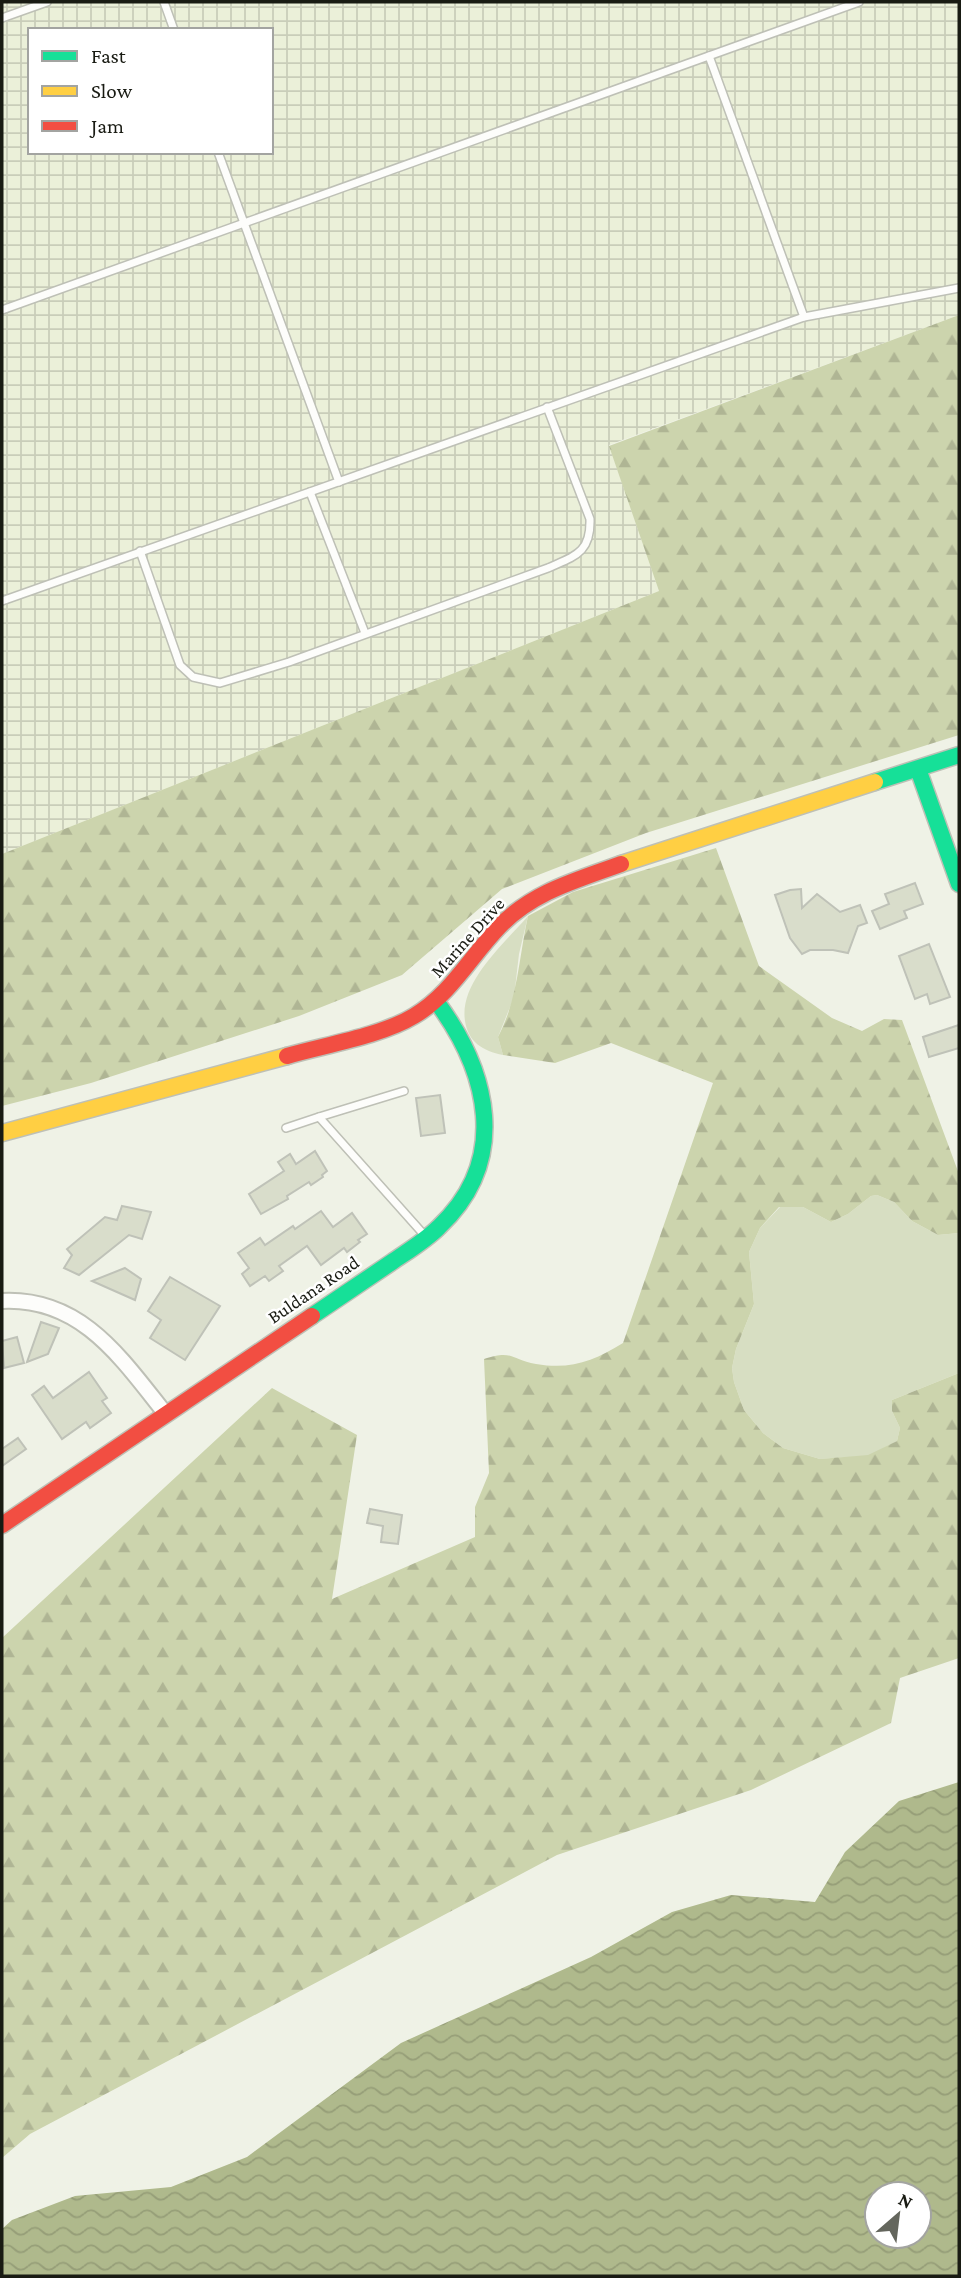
<svg xmlns="http://www.w3.org/2000/svg" width="961" height="2278" font-family="'Crimson Pro',serif">
<style>
.industrial{fill:url(#industrial-grid);fill-rule:evenodd}
.green{fill:#d7dec2}
.forest{fill:url(#forest-firs)}
.water{fill:url(#water-waves);fill-rule:evenodd}
.building{fill:#d9ddcb;stroke:#bfc2b8;stroke-width:2}
.lines{fill:none;stroke-linecap:round;stroke-linejoin:round}
.lane-casing{stroke:#bec0b6;stroke-width:10}
.street-casing{stroke:#bec0b6;stroke-width:18}
.fast-casing{stroke:#bec0b6;stroke-width:19}
.slow-casing{stroke:#bec0b6;stroke-width:19}
.jam-casing{stroke:#bec0b6;stroke-width:19}
.lane{stroke:#fdfdfb;stroke-width:7}
.street{stroke:#fdfdfb;stroke-width:14}
.fast{stroke:#16e098;stroke-width:16}
.slow{stroke:#ffcf43;stroke-width:16}
.jam{stroke:#f24e42;stroke-width:16}
.labels{text-anchor:middle;stroke-width:5;stroke-linejoin:round;paint-order:stroke}
.street-label{font-size:19px;fill:#191b13;stroke:#fff}
</style>
<defs>
<pattern id="industrial-grid" width="8" height="8" patternUnits="userSpaceOnUse" patternTransform="scale(1.75)"><rect width="8" height="8" fill="#ebf0d9"/><path d="M0 4h8M4 0v8" fill="none" stroke="#c9cdb9"/></pattern>
<pattern id="forest-firs" width="22" height="20" patternUnits="userSpaceOnUse" patternTransform="scale(1.75)"><rect width="22" height="20" fill="#ccd4ad"/><path d="M5 1l3.5 6h-7zM16 11l3.5 6h-7z" fill="#afb594"/></pattern>
<pattern id="water-waves" width="16" height="10" patternUnits="userSpaceOnUse" patternTransform="scale(1.75)"><rect width="16" height="10" fill="#afb98c"/><path d="M0 5q4-4 8 0t8 0" fill="none" stroke="#969e78"/></pattern>
</defs>
<rect width="100%" height="100%" fill="#eff2e6"/>
<path class="industrial" d="M2,2h957v313l-350,130 50,146 -657,263zM30,30h241v122h-241z"/>
<g class="green">
<path d="M528,916l-9,38 -5,43 -16,40 5,18c-20,-4 -35,-13 -38,-34 -6,-39 39,-77 63,-105z"/>
<polygon points="877,1195 894,1202 912,1221 938,1235 959,1233 959,1373 892,1400 892,1411 900,1428 897,1441 868,1456 820,1459 783,1448 763,1433 744,1410 734,1382 732,1368 736,1349 754,1304 749,1252 760,1228 780,1207 803,1207 831,1222 848,1214 871,1196"/>
</g>
<g class="forest">
<polygon points="959,315 959,735 646,833 502,889 402,975 299,1016 91,1083 2,1106 2,854 659,591 609,446"/>
<path d="M716,848l43,118 73,52 30,13 22,-12 18,1 57,154v59l-21,2 -26,-14 -18,-19 -17,-7 -6,1 -23,18 -17,8 -28,-15h-24l-19,21 -11,24 5,52 -18,45 -4,19 2,14 10,28 19,23 20,15 37,11 48,-4 29,-14 3,-13 -8,-17v-11l67,-27v285l-59,20 -9,45 -140,67 -194,65 -527,279 -28,24v-520l270,-250 85,47 -25,164 143,-62v-30l14,-34 -5,-114c29,-10 27,1 52,5 35,6 58,-3 87,-21l90,-260 -102,-40 -56,20 -52,-8 -5,-18c20,-38 21,-81 30,-121l45,-24z"/>
</g>
<path class="water" d="M959,1782v494h-957v-47l10,-9 63,-24 96,-9 76,-30 154,-114 190,-86 81,-45 59,-17 84,7 30,-50 54,-51zM877,2194h42v42h-42z"/>
<g class="building">
<polygon points="915,883 923,904 904,911 907,918 880,929 872,911 889,904 885,894"/>
<polygon points="801,889 802,908 817,894 840,912 860,905 867,923 858,926 848,953 833,950 810,950 802,954 790,938 775,895 790,890"/>
<polygon points="929,944 950,997 930,1004 927,994 915,999 899,956"/>
<polygon points="959,1025 959,1048 929,1057 923,1037"/>
<polygon points="440,1095 445,1133 421,1136 416,1098"/>
<polygon points="315,1151 327,1171 322,1175 323,1177 311,1185 309,1182 287,1196 288,1199 261,1214 249,1194 284,1171 278,1162 290,1154 296,1164"/>
<polygon points="122,1206 151,1212 142,1239 129,1235 79,1275 64,1268 72,1255 67,1249 105,1217 117,1220"/>
<polygon points="321,1211 333,1227 352,1213 367,1234 358,1240 360,1242 347,1252 344,1248 321,1265 307,1246 279,1266 283,1271 269,1281 265,1276 250,1286 242,1274 249,1268 238,1253 260,1238 265,1245 293,1226 295,1229"/>
<polygon points="125,1268 141,1279 135,1300 92,1281"/>
<polygon points="170,1277 220,1306 185,1360 150,1338 161,1320 148,1311"/>
<polygon points="41,1322 59,1328 48,1354 27,1362"/>
<polygon points="17,1337 24,1363 4,1368 2,1341"/>
<polygon points="89,1372 107,1398 102,1401 111,1413 90,1428 86,1422 62,1439 32,1395 44,1386 53,1398"/>
<polygon points="18,1438 26,1449 2,1466 2,1449"/>
<polygon points="370,1509 402,1515 398,1544 381,1542 383,1526 367,1523"/>
</g>
<g class="lines">
<g class="lane-casing">
<g id="lane">
<polyline points="164,2 174,30"/>
<polyline points="2,18 47,2"/>
<polyline points="218,152 339,482"/>
<polyline points="2,310 859,2"/>
<polyline points="804,317 959,288"/>
<polyline points="310,492 365,633"/>
<path d="M140,551l40,114 13,12 27,6 69,-21 259,-94c27,-12 43,-15 42,-49l-43,-112"/>
<polyline points="2,601 804,317 709,56"/>
<polyline points="319,1117 404,1091"/>
<polyline points="286,1128 319,1117 426,1237"/>
</g>
</g>
<g class="street-casing">
<path id="street" d="M2,1301c79,-4 119,57 163,112"/>
</g>
<g class="fast-casing">
<g id="fast">
<polyline points="918,769 959,884"/>
<polyline points="875,782 959,755"/>
<path d="M312,1316c27,-18 53,-36 80,-54 16,-11 33,-21 47,-35 71,-67 50,-155 -3,-226"/>
</g>
</g>
<g class="slow-casing">
<g id="slow">
<polyline points="621,864 875,782"/>
<polyline points="2,1133 287,1056"/>
</g>
</g>
<g class="jam-casing">
<g id="jam">
<path d="M287,1056c38,-11 94,-20 127,-40 37,-22 56,-59 85,-89 33,-35 78,-47 122,-63"/>
<polyline points="2,1525 312,1316"/>
</g>
</g>
<use href="#lane" class="lane"/>
<use href="#street" class="street"/>
<use href="#fast" class="fast"/>
<use href="#slow" class="slow"/>
<use href="#jam" class="jam"/>
</g>
<g class="labels">
<g class="street-label">
<text transform="translate(467 937) rotate(-48)" y="7">Marine Drive</text>
<text transform="translate(313 1289) rotate(-34)" y="7">Buldana Road</text>
</g>
</g>
<rect width="961" height="2278" fill="none" stroke="#191b13" stroke-width="7"/>
<rect x="28" y="28" width="245" height="126" fill="#ffffff" stroke="#a3a4a1" stroke-width="2"/>
<rect x="42" y="51" width="35" height="10" fill="#16e098" stroke="#a3a4a1" stroke-width="2"/>
<text x="91" y="63" font-size="21" fill="#191b13">Fast</text>
<rect x="42" y="86" width="35" height="10" fill="#ffcf43" stroke="#a3a4a1" stroke-width="2"/>
<text x="91" y="98" font-size="21" fill="#191b13">Slow</text>
<rect x="42" y="121" width="35" height="10" fill="#f24e42" stroke="#a3a4a1" stroke-width="2"/>
<text x="91" y="133" font-size="21" fill="#191b13">Jam</text>
<g transform="translate(898 2215) rotate(28)"><circle r="33" fill="#ffffff" stroke="#a3a4a1" stroke-width="2"/>
<path d="M0-5L12 26L0 18L-12 26Z" fill="#64665d"/>
<text y="-10" font-size="19" font-weight="bold" text-anchor="middle" fill="#191b13">N</text>
</g>
</svg>
